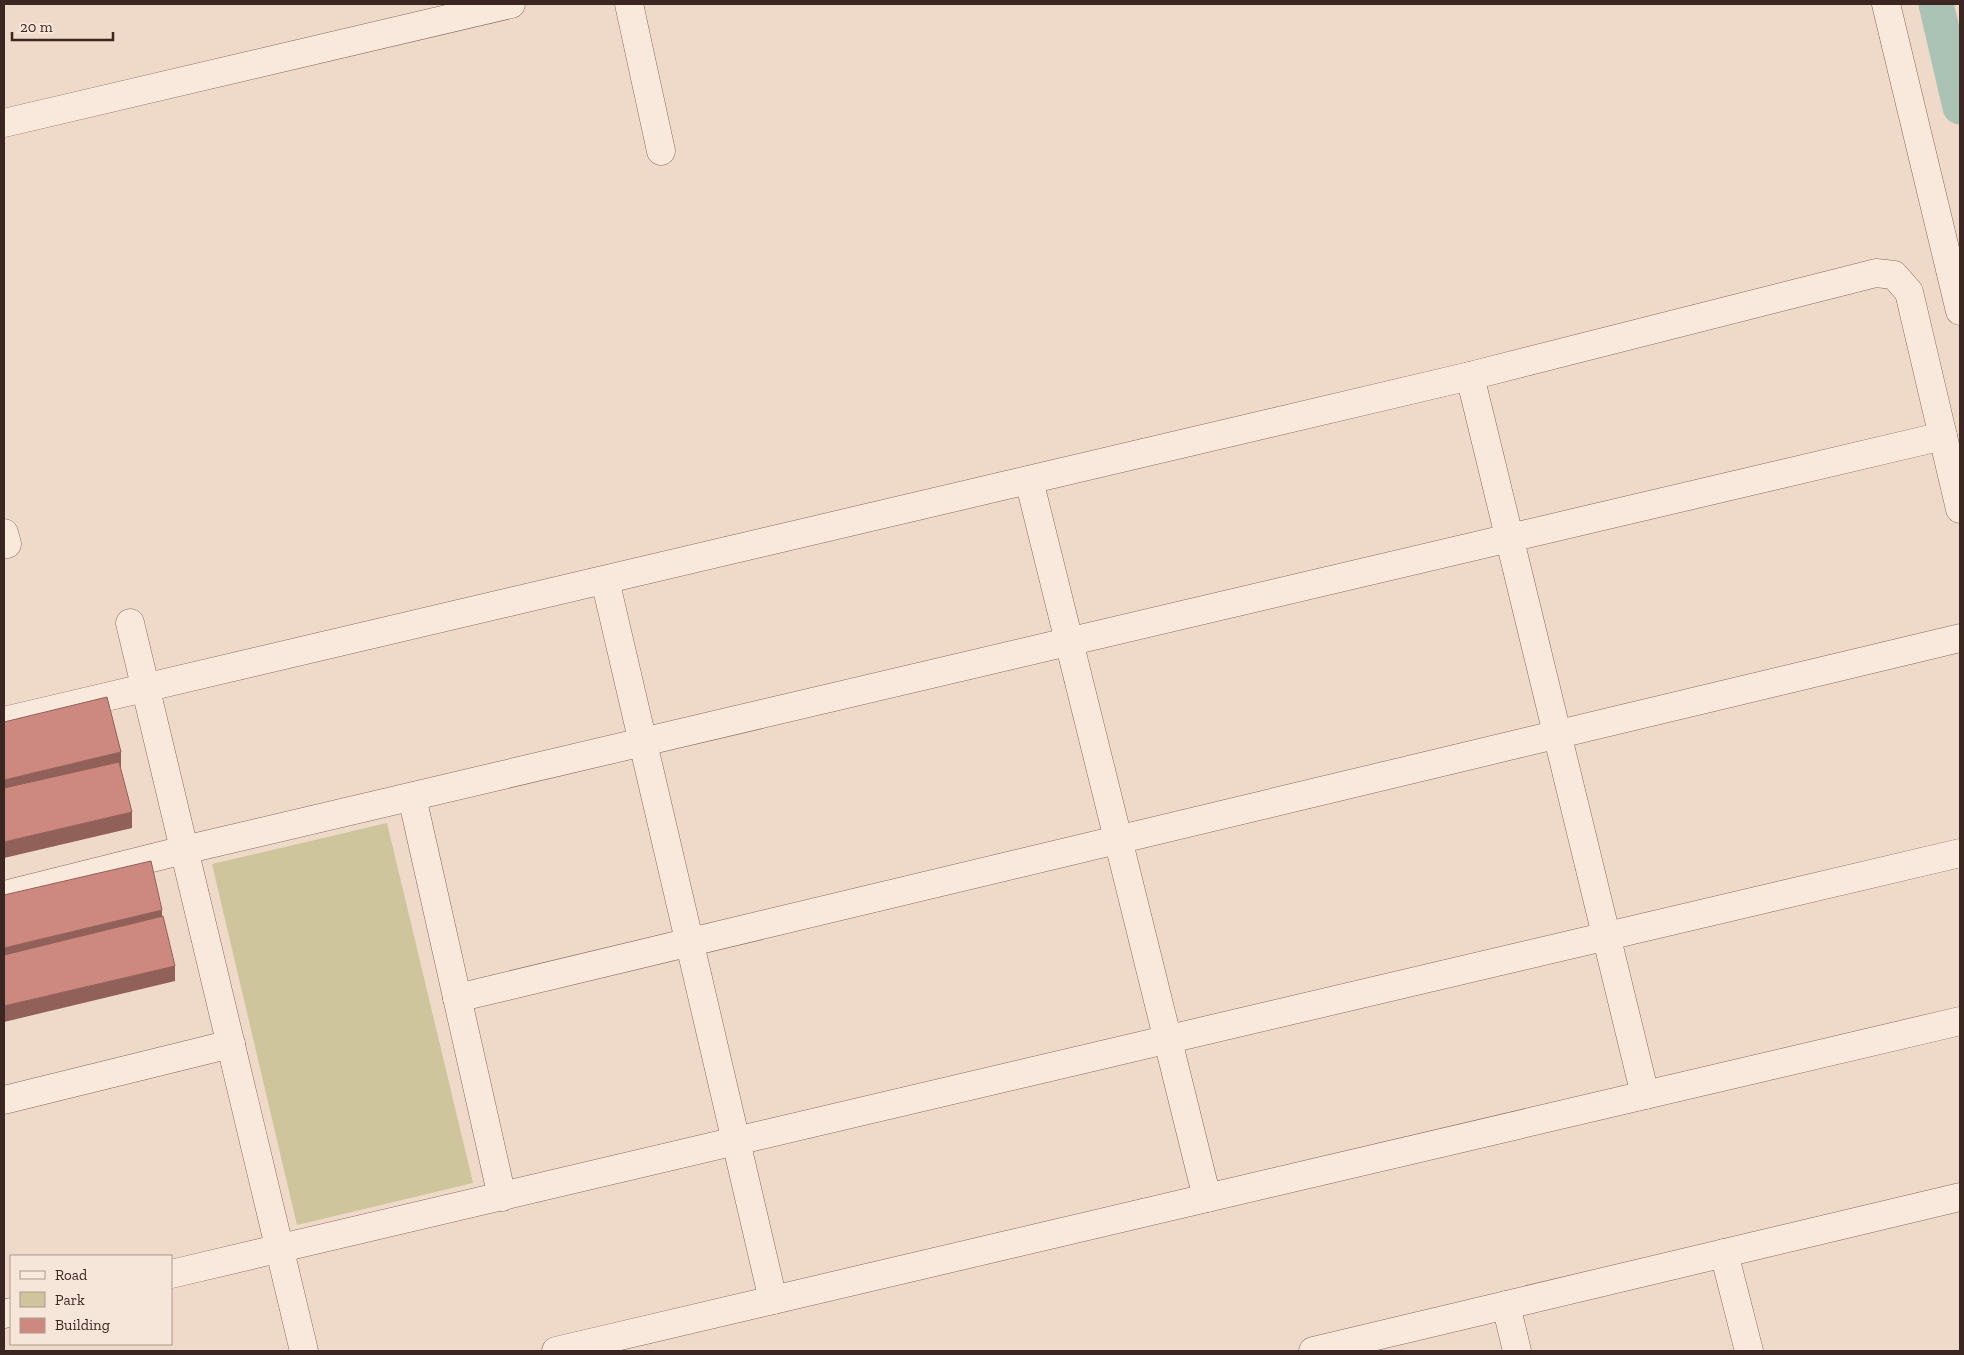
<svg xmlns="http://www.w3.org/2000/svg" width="1964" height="1355" font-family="'Zilla Slab',serif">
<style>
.green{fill:#cec59c}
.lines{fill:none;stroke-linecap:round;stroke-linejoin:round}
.canal{stroke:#aac3b4;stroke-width:35}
.minor-casing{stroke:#8c695d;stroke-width:29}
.minor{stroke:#f9e9dd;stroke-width:28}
.shaded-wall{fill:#906059}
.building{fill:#cd897f;stroke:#906059}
</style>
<rect width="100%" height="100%" fill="#efd9c9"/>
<polygon class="green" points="387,823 473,1183 297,1225 212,864"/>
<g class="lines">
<polyline class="canal" points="1936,4 1960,107"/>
<g class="minor-casing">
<g id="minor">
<polyline points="629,4 661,151"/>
<polyline points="1886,4 1960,311"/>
<polyline points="4,123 511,4"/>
<polyline points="1470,376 1645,1095"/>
<polyline points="1029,480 1207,1198"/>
<polyline points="4,533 7,544"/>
<polyline points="605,580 773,1300"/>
<polyline points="130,623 304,1351"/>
<polyline points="4,721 1470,376 1876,273 1894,275 1909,292 1960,509"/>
<polyline points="412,797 502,1197"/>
<polyline points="4,895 184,850 1943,436"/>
<polyline points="457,998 1960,638"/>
<polyline points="4,1100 231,1044"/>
<polyline points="1724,1253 1749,1351"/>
<polyline points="171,1274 1960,853"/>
<polyline points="1506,1305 1517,1351"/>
<polyline points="4,1314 11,1312"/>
<polyline points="556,1351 1960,1021"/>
<polyline points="1313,1351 1960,1197"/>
</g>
</g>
<use href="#minor" class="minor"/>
</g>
<g class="shaded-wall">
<polygon points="121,752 121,768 4,795 4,780"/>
<polygon points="132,812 132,828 4,858 4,842"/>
<polygon points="162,910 162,925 4,964 4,948"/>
<polygon points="175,966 175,981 4,1022 4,1006"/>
</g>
<g class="building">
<polygon points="107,697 121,752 4,780 4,722"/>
<polygon points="119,762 132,812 4,842 4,788"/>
<polygon points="151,861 162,910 4,948 4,895"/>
<polygon points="163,916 175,966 4,1006 4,955"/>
</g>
<rect width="1964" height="1355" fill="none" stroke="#3c2621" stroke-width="10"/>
<rect x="10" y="1255" width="162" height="90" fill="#f6e5d9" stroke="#ac998f"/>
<rect x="20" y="1271" width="25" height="8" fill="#f9e9dd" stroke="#ac998f"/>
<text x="55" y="1280" font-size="15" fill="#3c2621">Road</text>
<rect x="20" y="1292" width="25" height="15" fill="#cec59c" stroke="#ac998f"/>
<text x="55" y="1305" font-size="15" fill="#3c2621">Park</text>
<rect x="20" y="1318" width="25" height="15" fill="#cd897f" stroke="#ac998f"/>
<text x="55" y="1330" font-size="15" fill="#3c2621">Building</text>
<path d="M12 32v8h101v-8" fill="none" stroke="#3c2621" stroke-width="2.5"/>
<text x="20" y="32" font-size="15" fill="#3c2621" stroke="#f6e5d9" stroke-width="4" paint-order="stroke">20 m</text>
</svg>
